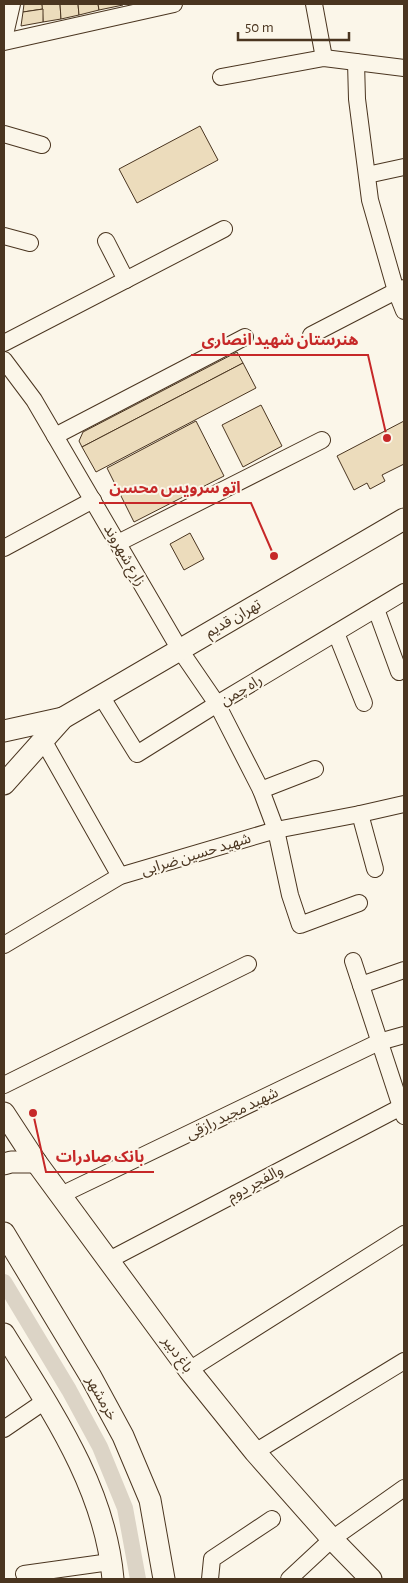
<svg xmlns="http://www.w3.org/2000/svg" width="408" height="1583" font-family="'Alegreya Sans','Noto Sans Arabic',sans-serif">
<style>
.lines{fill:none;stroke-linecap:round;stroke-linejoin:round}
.canal{stroke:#dcd4c6;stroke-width:16}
.building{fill:#ecdcbc;stroke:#4a3520}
.minor-casing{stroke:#4a3520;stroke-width:18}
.major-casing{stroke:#4a3520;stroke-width:23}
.minor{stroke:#fbf6e9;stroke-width:16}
.major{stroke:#fbf6e9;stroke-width:21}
.labels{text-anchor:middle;stroke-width:4;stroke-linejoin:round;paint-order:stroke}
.street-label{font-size:15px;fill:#4a3520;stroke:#fbf6e9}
.leader{fill:none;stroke:#c62828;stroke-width:2}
.callout-dot{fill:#c62828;stroke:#fbf6e9;stroke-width:2}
.callout-label{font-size:16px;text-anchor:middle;font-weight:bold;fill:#c62828;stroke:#fbf6e9;stroke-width:4;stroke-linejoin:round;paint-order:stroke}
</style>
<rect width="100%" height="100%" fill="#fbf6e9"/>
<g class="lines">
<polyline class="canal" points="4,1282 69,1390 100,1447 125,1508 138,1579"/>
</g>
<g class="building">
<polygon points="24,4 42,4 43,9 23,12"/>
<polygon points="42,4 60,4 61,19 43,22"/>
<polygon points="60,4 78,4 79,15 61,19"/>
<polygon points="78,4 98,4 99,10 79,15"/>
<polygon points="98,4 122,4 123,5 99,10"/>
<polygon points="43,9 43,22 21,26 23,12"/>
<polygon points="200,126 218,160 137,203 119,169"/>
<polygon points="237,352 243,363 82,447 79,441 83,432"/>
<polygon points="243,363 256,388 96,472 82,447"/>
<polygon points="261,405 282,446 243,467 222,425"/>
<polygon points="196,421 224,476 134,522 107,468"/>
<polygon points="404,421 404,464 382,475 385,481 370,489 367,483 354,490 337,456"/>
<polygon points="190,533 204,559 184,570 170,544"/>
</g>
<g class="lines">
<g class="minor-casing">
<g id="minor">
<polyline points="314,4 324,58"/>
<polyline points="4,39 12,4"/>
<polyline points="4,42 174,4"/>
<polyline points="356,62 357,99 370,200 396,291 404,311"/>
<polyline points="221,77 324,58 404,68"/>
<polyline points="4,134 42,145"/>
<polyline points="367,175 404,167"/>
<polyline points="4,236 30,243"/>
<polyline points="106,241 126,280"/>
<polyline points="311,335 396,291 404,288"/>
<polyline points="4,343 224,229"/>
<polyline points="4,360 34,400 180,650 217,704 261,790 276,830 290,895 300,925 359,903"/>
<polyline points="55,436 245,337"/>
<polyline points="118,543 322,440"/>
<polyline points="4,548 93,500"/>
<polyline points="376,609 399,672"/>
<polyline points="336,633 364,703"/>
<polyline points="101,696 137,754 217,704 404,592"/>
<polyline points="43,740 120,876"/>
<polyline points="261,790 315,769"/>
<polyline points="360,814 375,869"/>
<polyline points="4,945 120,876 276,830 360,814 404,804"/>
<polyline points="353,961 404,1116"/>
<polyline points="361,985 404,970"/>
<polyline points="4,1085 248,964"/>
<polyline points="61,1195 379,1042 404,1035"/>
<polyline points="109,1260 401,1107"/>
<polyline points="189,1370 404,1234"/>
<polyline points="4,1429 45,1401"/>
<polyline points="255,1452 404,1361"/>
<polyline points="24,1574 110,1562"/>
<polyline points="210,1579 212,1559 272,1519"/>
<polyline points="289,1579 332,1539 404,1488"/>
</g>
</g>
<g class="major-casing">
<g id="major">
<polyline points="4,731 63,718"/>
<polyline points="4,784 63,718 404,519"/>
<polyline points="4,1113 36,1162 189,1370 255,1452 332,1539 371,1579"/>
<polyline points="4,1164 11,1162 36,1162"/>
<polyline points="4,1233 91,1377 123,1436 150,1500 164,1579"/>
<path d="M4,1334c47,76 101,153 109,245"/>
</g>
</g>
<use href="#minor" class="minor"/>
<use href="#major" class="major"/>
</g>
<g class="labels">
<g class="street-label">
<text transform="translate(125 555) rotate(60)" y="5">زارع شهروند</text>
<text transform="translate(233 618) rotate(-30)" y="5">تهران قدیم</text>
<text transform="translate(241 690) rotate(-31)" y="5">راه چمن</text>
<text transform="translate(196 854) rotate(-17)" y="5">شهید حسین ضرابی</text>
<text transform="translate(232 1113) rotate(-26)" y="5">شهید مجید رازقی</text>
<text transform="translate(255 1183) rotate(-28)" y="5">والفجر دوم</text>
<text transform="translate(178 1354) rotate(54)" y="5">باغ دبیر</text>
<text transform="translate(102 1398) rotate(61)" y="5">خرمشهر</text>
</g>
</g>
<path class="leader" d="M387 438L368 355H191M274 556L251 503H99M33 1113L46 1172H154"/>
<g class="callout-dot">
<circle cx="387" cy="438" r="5"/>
<circle cx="274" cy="556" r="5"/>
<circle cx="33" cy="1113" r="5"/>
</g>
<g class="callout-label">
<text x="280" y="345">هنرستان شهید انصاری</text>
<text x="175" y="493">اتو سرویس محسن</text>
<text x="100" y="1162">بانک صادرات</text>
</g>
<rect width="408" height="1583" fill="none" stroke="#4a3520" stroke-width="10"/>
<path d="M238 32v8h111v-8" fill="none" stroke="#4a3520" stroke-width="2.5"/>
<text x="245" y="32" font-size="15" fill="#4a3520" stroke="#fbf6e9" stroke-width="4" paint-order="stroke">50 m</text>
</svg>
